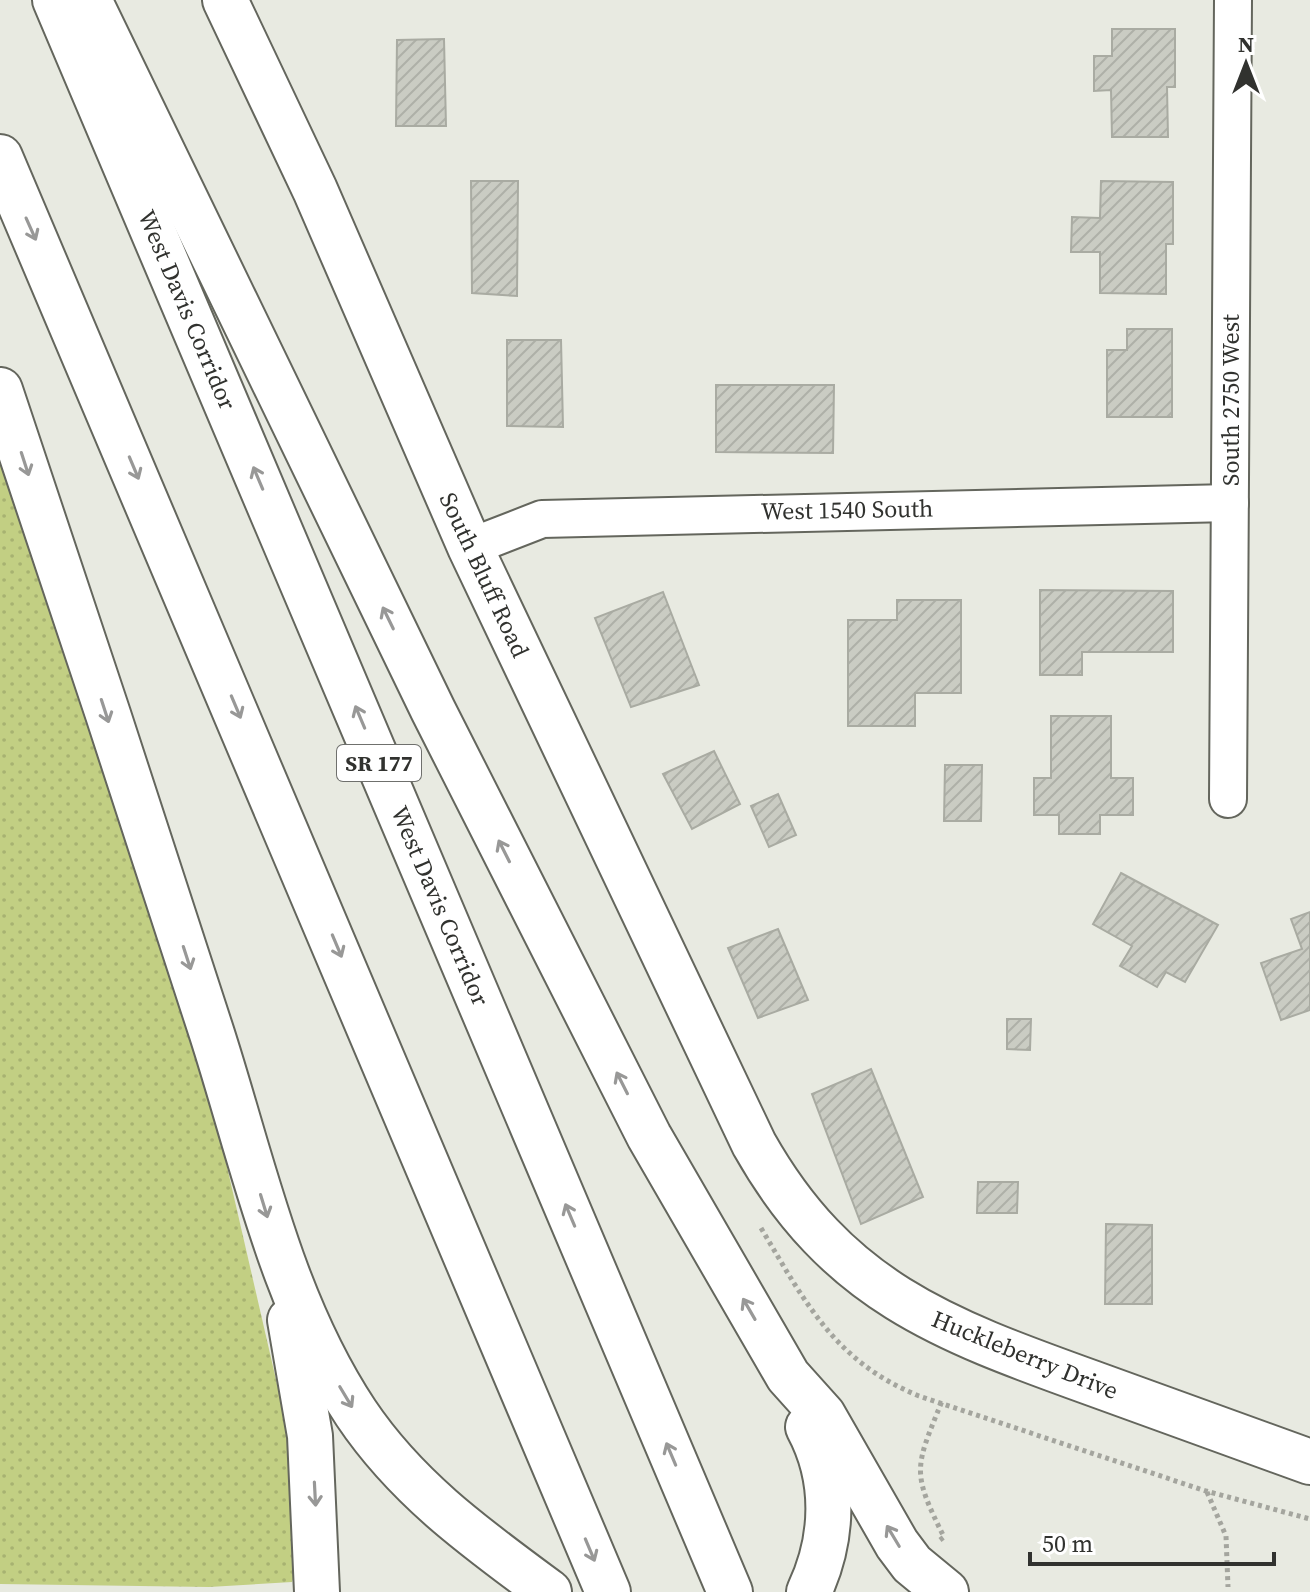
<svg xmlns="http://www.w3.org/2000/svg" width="1310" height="1592" font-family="'Source Serif 4',serif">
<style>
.grass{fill:url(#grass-dots)}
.building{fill:url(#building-hatch);stroke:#a9aba2;stroke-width:2}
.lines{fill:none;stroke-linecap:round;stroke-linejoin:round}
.minor-casing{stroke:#64665d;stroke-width:40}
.tertiary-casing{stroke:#64665d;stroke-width:48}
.motorway-casing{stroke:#64665d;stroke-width:48}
.path{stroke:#a4a59e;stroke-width:5;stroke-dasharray:4 4;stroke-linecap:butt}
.minor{stroke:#fff;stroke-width:36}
.tertiary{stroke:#fff;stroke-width:44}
.motorway{stroke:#fff;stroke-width:44}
.oneway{stroke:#989897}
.labels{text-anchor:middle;stroke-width:8;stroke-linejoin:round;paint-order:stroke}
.shield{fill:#fff;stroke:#6f706d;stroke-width:2}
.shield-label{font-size:22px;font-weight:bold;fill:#31322f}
.street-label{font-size:24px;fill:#31322f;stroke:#fff}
</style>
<defs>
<pattern id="grass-dots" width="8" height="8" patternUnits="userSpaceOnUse" patternTransform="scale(2)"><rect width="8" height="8" fill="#c2cf83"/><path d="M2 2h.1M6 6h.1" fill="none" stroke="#a7b271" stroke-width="1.8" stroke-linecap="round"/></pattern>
<pattern id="building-hatch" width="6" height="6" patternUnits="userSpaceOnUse" patternTransform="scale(2)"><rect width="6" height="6" fill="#caccc3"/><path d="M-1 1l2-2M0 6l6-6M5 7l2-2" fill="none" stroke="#aeb0a8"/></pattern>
</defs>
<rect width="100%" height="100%" fill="#e8eae1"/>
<polygon class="grass" points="0,454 216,1119 286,1423 294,1484 297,1569 292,1582 209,1587 0,1584"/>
<g class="building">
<polygon points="1112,29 1175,29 1175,87 1167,87 1168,137 1112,137 1111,90 1094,91 1094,56 1112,56"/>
<polygon points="444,39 446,126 396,126 397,40"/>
<polygon points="471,181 518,181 517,296 472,293"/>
<polygon points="1101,181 1173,182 1173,244 1166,244 1166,294 1100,293 1100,252 1071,252 1072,217 1100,218"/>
<polygon points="1127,329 1172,329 1172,417 1107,417 1107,350 1127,350"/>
<polygon points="507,340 561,340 563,427 507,426"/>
<polygon points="716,385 834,385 833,453 716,452"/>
<polygon points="1040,590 1173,591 1173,652 1082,652 1082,675 1040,675"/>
<polygon points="663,592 699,685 631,707 595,618"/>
<polygon points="897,600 961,600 961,693 915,693 915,726 848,726 848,620 897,620"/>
<polygon points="1051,716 1111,716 1111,778 1133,778 1133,815 1100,815 1100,834 1059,834 1059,815 1034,815 1034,778 1051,778"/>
<polygon points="714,751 740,804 692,829 663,774"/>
<polygon points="945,765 982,765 981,821 944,821"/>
<polygon points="778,794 796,835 769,847 751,806"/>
<polygon points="1121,873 1218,925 1185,982 1166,972 1157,987 1120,966 1132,946 1093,924"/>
<polygon points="1310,912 1310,1010 1281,1020 1261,963 1302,949 1291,919"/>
<polygon points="778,929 808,1000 758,1018 728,948"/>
<polygon points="1007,1019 1031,1019 1030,1050 1007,1049"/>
<polygon points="871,1069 923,1197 861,1224 812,1094"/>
<polygon points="978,1182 1018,1182 1017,1213 977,1213"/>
<polygon points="1106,1224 1152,1225 1152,1304 1105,1304"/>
</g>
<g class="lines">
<g class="minor-casing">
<g id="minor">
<polyline points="470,547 542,519 1230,503"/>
<polyline points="1228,799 1233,0"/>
</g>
</g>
<g class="tertiary-casing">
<path id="tertiary" d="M225,0l90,190 155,357 284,597c83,147 188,185 338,239 73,26 145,53 218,79"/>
</g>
<g class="motorway-casing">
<g id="motorway">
<polyline points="55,0 730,1592"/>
<polyline points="89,0 433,710 649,1136 788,1376 823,1415 897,1544 912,1564 946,1592"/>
<polyline points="0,157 608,1592"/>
<path d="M0,390c72,214 143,429 212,644 41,128 69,266 144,379 51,76 121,126 193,179"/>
<polyline points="290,1320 310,1436 317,1592"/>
<path d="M808,1427c28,52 26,112 1,165"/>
</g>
</g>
<g class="path">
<path d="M761,1228c44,74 74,134 158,168l287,95 104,28"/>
<polyline points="1207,1492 1226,1536 1228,1587"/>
<path d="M940,1540l4,-3c-33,-66 -29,-69 -2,-136"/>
</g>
<use href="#minor" class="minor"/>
<use href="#tertiary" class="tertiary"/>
<use href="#motorway" class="motorway"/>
</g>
<defs><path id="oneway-shaft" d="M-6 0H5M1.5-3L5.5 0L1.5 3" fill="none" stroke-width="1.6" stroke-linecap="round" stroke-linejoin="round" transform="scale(2)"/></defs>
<g class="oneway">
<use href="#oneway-shaft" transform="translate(31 229) rotate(66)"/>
<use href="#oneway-shaft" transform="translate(25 464) rotate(72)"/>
<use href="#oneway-shaft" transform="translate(134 468) rotate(67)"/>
<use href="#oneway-shaft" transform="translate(258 478) rotate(-113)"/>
<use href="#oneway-shaft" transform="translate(388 618) rotate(-116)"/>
<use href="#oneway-shaft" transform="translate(236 707) rotate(67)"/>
<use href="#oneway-shaft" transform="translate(105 711) rotate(72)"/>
<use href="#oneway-shaft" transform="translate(360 717) rotate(-113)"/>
<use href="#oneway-shaft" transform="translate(504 851) rotate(-117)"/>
<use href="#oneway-shaft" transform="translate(337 946) rotate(67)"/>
<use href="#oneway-shaft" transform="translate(187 958) rotate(72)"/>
<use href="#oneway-shaft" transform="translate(622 1083) rotate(-117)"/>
<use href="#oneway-shaft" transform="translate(264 1206) rotate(73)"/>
<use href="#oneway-shaft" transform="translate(570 1215) rotate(-113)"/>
<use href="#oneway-shaft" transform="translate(749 1309) rotate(-120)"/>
<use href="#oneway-shaft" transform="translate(346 1397) rotate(59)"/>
<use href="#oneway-shaft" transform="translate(671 1454) rotate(-113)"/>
<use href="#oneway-shaft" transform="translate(315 1494) rotate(87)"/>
<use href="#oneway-shaft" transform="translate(893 1536) rotate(-121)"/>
<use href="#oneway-shaft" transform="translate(590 1550) rotate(67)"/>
</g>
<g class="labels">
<rect class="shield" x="337" y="745" width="84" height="36" rx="6"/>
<g class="shield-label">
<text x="379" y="771">SR 177</text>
</g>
<g class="street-label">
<text transform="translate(187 310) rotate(67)" y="8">West Davis Corridor</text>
<text transform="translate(1231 400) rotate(-90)" y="8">South 2750 West</text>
<text transform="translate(847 510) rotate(-1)" y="8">West 1540 South</text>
<text transform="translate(484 575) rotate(65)" y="8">South Bluff Road</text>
<text transform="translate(440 906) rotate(67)" y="8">West Davis Corridor</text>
<text transform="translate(1025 1355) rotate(22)" y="8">Huckleberry Drive</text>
</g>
</g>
<g transform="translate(1246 64)" stroke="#ffffff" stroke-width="6" paint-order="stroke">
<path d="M0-6L14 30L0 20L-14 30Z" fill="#31322f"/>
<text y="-12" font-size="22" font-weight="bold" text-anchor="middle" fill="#31322f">N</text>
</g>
<path d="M1030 1552v12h244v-12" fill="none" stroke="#31322f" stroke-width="4"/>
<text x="1042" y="1552" font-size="24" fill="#31322f" stroke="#ffffff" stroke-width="6" paint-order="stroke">50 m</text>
</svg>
